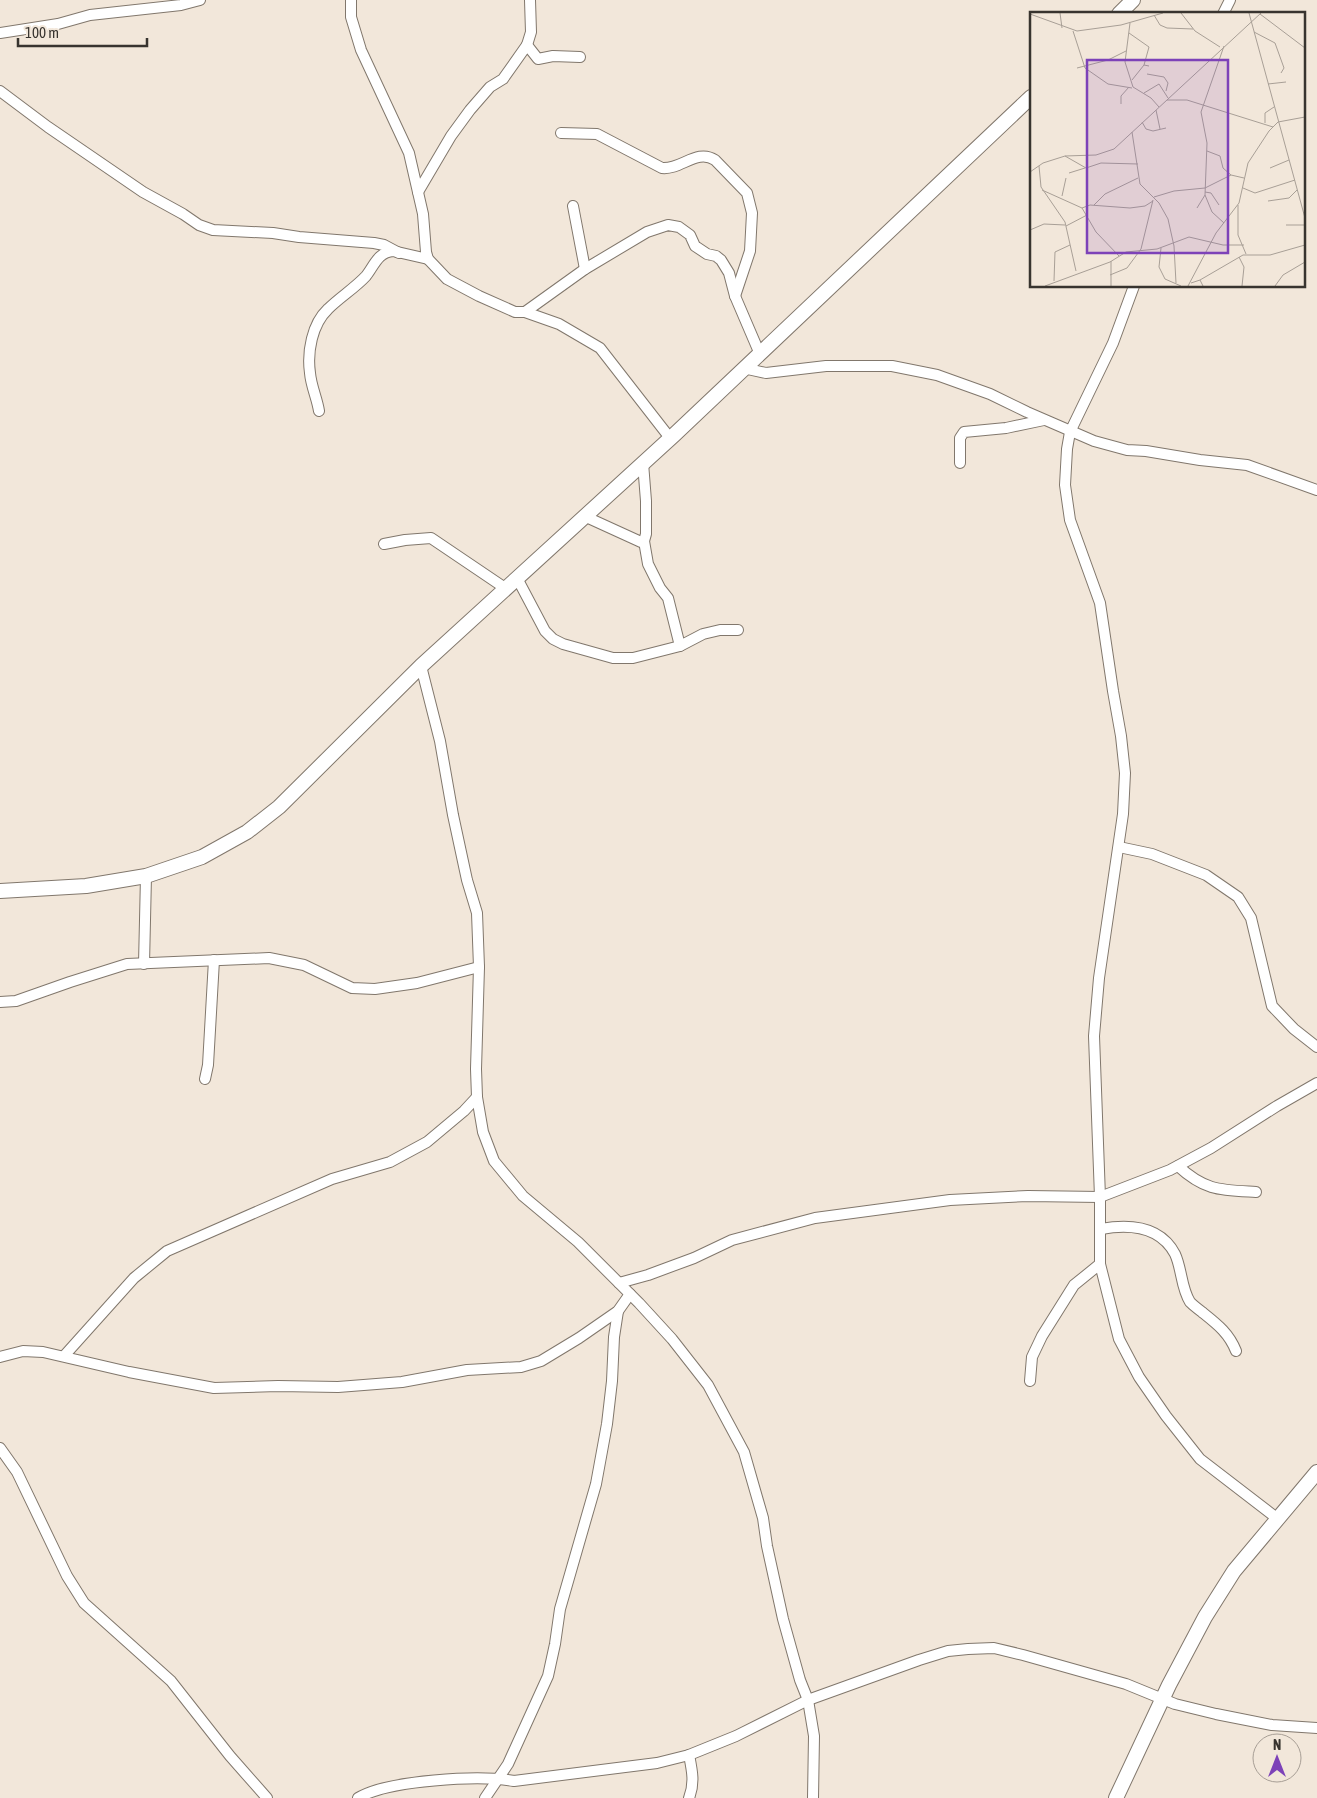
<svg xmlns="http://www.w3.org/2000/svg" width="1317" height="1798" font-family="'Asap Condensed',sans-serif">
<style>
.lines{fill:none;stroke-linecap:round;stroke-linejoin:round}
.street-casing{stroke:#81776c;stroke-width:12}
.secondary-casing{stroke:#81776c;stroke-width:16}
.street{stroke:#fff;stroke-width:10}
.secondary{stroke:#fff;stroke-width:14}
.inset-road{fill:none;stroke:#a89f96;stroke-width:1}
.view{fill:#7d42b8;fill-opacity:0.15;stroke:#7d42b8;stroke-width:2.5}
.inset-edge{fill:none;stroke:#38342f;stroke-width:2.5}
</style>
<rect width="100%" height="100%" fill="#f2e7da"/>
<g class="lines">
<g class="street-casing">
<g id="street">
<polyline points="351,0 351,17 361,50 409,153 423,214 426,252 428,259 447,279 479,296 515,312 525,312 559,324 600,348 670,438"/>
<polyline points="1223,14 1230,0"/>
<polyline points="0,33 58,24 90,15 181,5 200,0"/>
<polyline points="527,45 531,32 530,0"/>
<polyline points="0,91 48,127 143,192 183,214 199,225 213,230 273,233 299,237 374,243 384,245 399,253"/>
<path d="M561,133l36,1 65,34c19,2 35,-20 53,-8l32,33 5,20 -2,38 -15,45"/>
<polyline points="418,192 451,136 470,110 490,87 503,79 527,45 538,59 553,56 580,57"/>
<polyline points="573,206 585,269"/>
<polyline points="1134,286 1113,343 1070,432 1067,449 1065,485 1070,520 1100,603 1113,691 1121,736 1125,773 1123,814 1099,978 1094,1036 1100,1197 1100,1264 1119,1339 1139,1377 1166,1416 1200,1459 1278,1519"/>
<polyline points="525,312 585,269 647,232 668,225 679,227 690,235 695,246 707,254 716,256 721,260 729,273 735,296 759,352"/>
<polyline points="743,368 766,373 826,366 892,366 937,375 990,394 1027,412 1094,441 1127,450 1146,451 1200,460 1247,465 1317,490"/>
<path d="M319,411c-2,-13 -8,-25 -9,-38 -3,-21 2,-49 18,-64 12,-12 27,-21 38,-33 8,-10 12,-24 27,-25l35,8"/>
<polyline points="643,463 646,501 646,534 644,541 648,564 660,588 668,598 680,646"/>
<polyline points="960,463 960,438 964,432 1006,428 1044,420"/>
<polyline points="584,516 641,542 644,541"/>
<polyline points="384,544 405,540 431,538 505,588"/>
<polyline points="517,578 545,631 553,639 563,644 613,658 633,658 680,646 703,634 720,630 738,630"/>
<polyline points="421,666 440,741 453,815 467,880 477,913 479,967 476,1069 477,1097 483,1132 494,1161 523,1196 578,1242 639,1303 672,1339 708,1385 744,1452 763,1518 767,1546 783,1619 800,1680 808,1700 814,1736 813,1798"/>
<polyline points="1119,847 1152,854 1206,875 1238,897 1251,918 1272,1006 1294,1029 1317,1047"/>
<polyline points="144,964 146,876"/>
<polyline points="0,1002 16,1001 70,982 127,964 269,958 304,965 352,988 375,989 417,983 479,967"/>
<polyline points="205,1079 208,1065 214,960"/>
<path d="M1178,1166c27,25 43,24 78,26"/>
<path d="M1101,1229c28,-5 59,-3 74,25 7,15 6,34 15,48 3,3 8,7 12,10 15,12 27,21 34,39"/>
<polyline points="619,1283 648,1275 694,1258 732,1240 815,1218 950,1200 1028,1196 1100,1197 1170,1170 1211,1148 1277,1106 1317,1083"/>
<polyline points="64,1356 134,1278 167,1251 332,1179 390,1162 427,1142 464,1111 477,1097"/>
<polyline points="0,1357 23,1351 43,1352 129,1372 214,1388 278,1386 338,1387 402,1382 467,1370 521,1367 541,1361 579,1338 618,1311 630,1294"/>
<polyline points="1030,1381 1032,1357 1042,1336 1074,1285 1100,1264"/>
<polyline points="0,1448 17,1472 67,1576 84,1603 171,1681 230,1756 267,1798"/>
<path d="M358,1798c30,-18 121,-23 156,-17l143,-18 32,-8 47,-19 72,-36 111,-40 29,-9 20,-2 26,-1 29,7 103,29 49,20 41,10 56,11 45,3"/>
<polyline points="485,1798 508,1764 548,1676 555,1644 560,1609 596,1484 607,1424 612,1381 614,1337 618,1311"/>
<path d="M689,1798c6,-15 3,-28 0,-43"/>
</g>
</g>
<g class="secondary-casing">
<g id="secondary">
<polyline points="1119,14 1133,0"/>
<polyline points="0,891 86,886 146,876 202,857 247,832 279,807 421,666 674,435 1031,97"/>
<polyline points="1116,1798 1169,1685 1205,1617 1234,1571 1317,1472"/>
</g>
</g>
<use href="#street" class="street"/>
<use href="#secondary" class="secondary"/>
</g>
<g transform="translate(1030 12)">
<rect width="275" height="275" fill="#f2e7da"/>
<path class="inset-road" d="M30,1l2,15M151,1l14,18 25,16M219,1l56,205M0,2l47,17 44,-6 42,-12M230,2l45,34M124,3l6,10 7,3 26,1M100,11l-5,39 8,25 18,11 8,9M43,19l12,37 23,16 24,4M224,20l21,11 9,25 -3,5M99,21l20,14 -5,18M194,34l-23,66 6,31 -2,52 7,17 12,11M47,56l31,-8 18,-9M117,62l17,3 4,6 -2,8M102,68l12,-15 5,1M238,72l18,-2M114,81l15,-9 9,14M137,88h20l86,27M91,92v-8l8,-9M126,98l4,19M112,110l4,7 7,2 13,-3M235,111v-10l9,-6M102,120l8,52 19,19 9,16 6,27 2,37M177,139l13,5 3,12 8,7 13,3M35,144l21,12 15,-5 37,1M9,154l2,21 24,35 11,49M240,156l19,-8M0,160l13,-9 22,-7 31,-1 18,-6 147,-136M39,161l16,-5M213,176l12,5 40,-13M12,178l40,18 14,24 23,24M175,180l6,1 8,12M32,184l4,-18M124,185l20,-6 31,-3 26,-13M238,189l21,-3 8,-8M64,193l11,-11 33,-16M208,193v30l8,19M52,196l8,-3 40,3 15,-2 8,-5M167,196l8,-13M256,213h19M36,214l21,-11M0,218l14,-6 21,1M131,236l-2,19 6,12 16,7M209,245l5,10 -2,19M80,263l17,-7 14,-19 12,-49M170,268l43,-25h27l35,-10M24,269l1,-29 15,-7M161,271l9,-3 3,6M15,274l65,-24 16,-10 31,-3 32,-12 34,8h21M81,274v-25M158,274l28,-53 23,-30 9,-40 21,-32 9,-9 27,-5M245,274l8,-11 22,-13"/>
<path class="view" d="M57,48h141v193h-141z"/>
<rect width="275" height="275" class="inset-edge"/>
</g>
<g transform="translate(1277 1758)"><circle r="24" fill="#f2e7da" stroke="#a89f96"/>
<path d="M0-4L9 19L0 12L-9 19Z" fill="#7d42b8"/>
<text y="-8" font-size="14" font-weight="bold" text-anchor="middle" fill="#38342f">N</text>
</g>
<path d="M18 38v8h129v-8" fill="none" stroke="#38342f" stroke-width="2.5"/>
<text x="25" y="38" font-size="15" fill="#38342f" stroke="#f2e7da" stroke-width="4" paint-order="stroke">100 m</text>
</svg>
